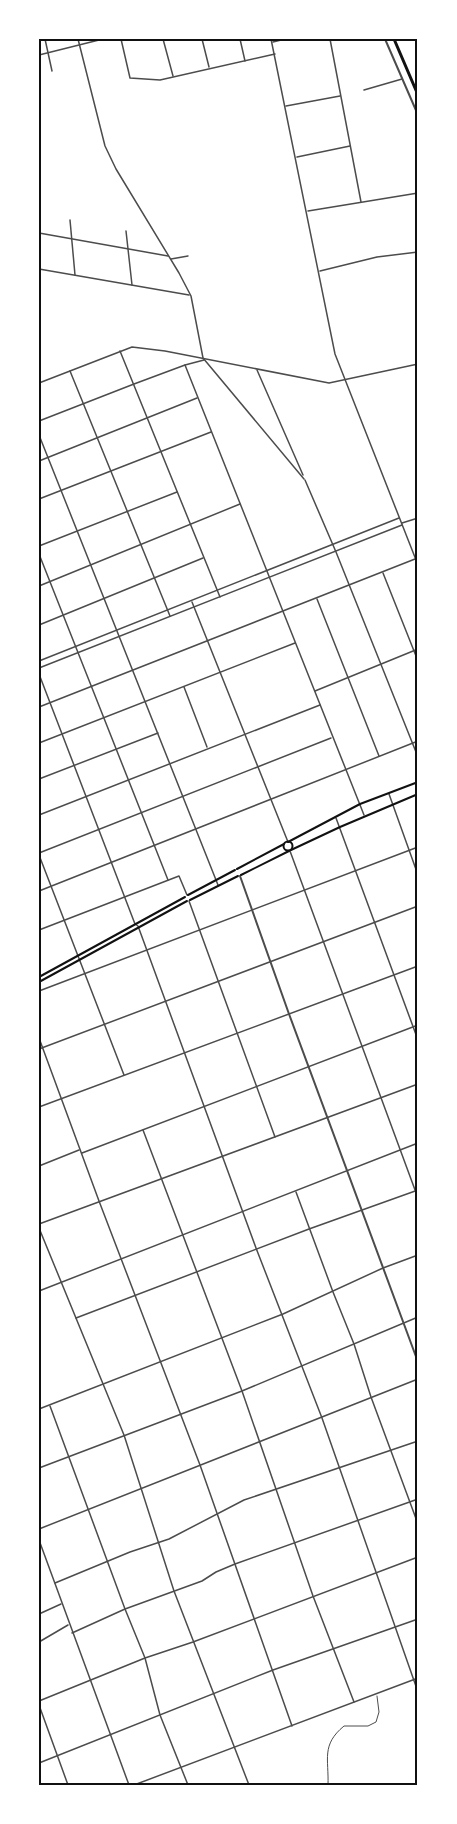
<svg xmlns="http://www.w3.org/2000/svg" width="457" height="1824" font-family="'Fira Sans Condensed',sans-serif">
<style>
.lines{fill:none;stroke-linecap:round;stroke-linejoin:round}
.service{stroke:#4c4c4c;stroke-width:1}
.minor{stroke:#4c4c4c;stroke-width:1.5}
.tertiary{stroke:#4c4c4c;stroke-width:2}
.secondary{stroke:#111;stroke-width:2}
.primary{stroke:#111;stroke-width:3}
.neatline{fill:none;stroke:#111;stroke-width:2}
</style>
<rect width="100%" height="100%" fill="#fff"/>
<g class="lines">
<path class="service" d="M328,1785c1,-26 -7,-40 16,-59h24l8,-4 3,-10 -2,-16"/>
<g class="minor">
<polyline points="45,39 52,71"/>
<polyline points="78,39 105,146 116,169 179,273 191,296 203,358 304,479"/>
<polyline points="121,39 130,78 160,80 275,54"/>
<polyline points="163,39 173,76"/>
<polyline points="202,39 209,67"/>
<polyline points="240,39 245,61"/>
<polyline points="271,39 335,354 418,565"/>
<polyline points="330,39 361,202"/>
<polyline points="273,42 285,39"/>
<polyline points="39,55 103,39"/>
<polyline points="364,90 402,79"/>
<polyline points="286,106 340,96"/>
<polyline points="297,157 350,146"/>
<polyline points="308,211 418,193"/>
<polyline points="70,220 75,275"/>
<polyline points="126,231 132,285"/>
<polyline points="39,233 168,256"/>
<polyline points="171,259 188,256"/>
<polyline points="39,269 189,295"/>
<polyline points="320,271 377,257 418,252"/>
<polyline points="120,351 220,597"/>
<polyline points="185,365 364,815"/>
<polyline points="257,370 303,475"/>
<polyline points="70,371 170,616"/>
<polyline points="39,383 132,347 165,351 329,383 418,364"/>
<polyline points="39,421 134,384 185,365 204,360"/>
<polyline points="39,435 218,885"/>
<polyline points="39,461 197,398"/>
<polyline points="305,480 336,552 418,757"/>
<polyline points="39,499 211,432"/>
<polyline points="402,523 418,518"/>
<polyline points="39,546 177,492"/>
<polyline points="39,554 168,880"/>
<polyline points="383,573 418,661"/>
<polyline points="39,586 240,504"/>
<polyline points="317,599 379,756"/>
<polyline points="192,602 288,842"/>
<polyline points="39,625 203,558"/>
<polyline points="39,661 399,518"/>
<polyline points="39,668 402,525"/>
<polyline points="39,674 135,924 138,926 256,1248 322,1418 418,1692"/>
<polyline points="184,687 207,747"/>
<polyline points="315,691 418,649"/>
<polyline points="39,707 415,559"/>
<polyline points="39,743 295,643"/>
<polyline points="39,779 158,733"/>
<polyline points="389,794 418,875"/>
<polyline points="39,815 320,705"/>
<polyline points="336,818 418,1040"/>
<polyline points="290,851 418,1198"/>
<polyline points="39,853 331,738"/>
<polyline points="39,855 124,1075"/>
<polyline points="39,891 418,741"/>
<polyline points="189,901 275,1137"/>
<polyline points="39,930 179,876 187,895"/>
<polyline points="39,991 418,847"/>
<polyline points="39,1038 99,1201 200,1465 292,1726"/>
<polyline points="39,1049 418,906"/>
<polyline points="39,1107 418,966"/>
<polyline points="143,1130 242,1391 313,1596 354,1702"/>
<polyline points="82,1153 418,1025"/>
<polyline points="39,1166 79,1150"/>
<polyline points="296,1192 333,1292 354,1344 371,1397 418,1524"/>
<polyline points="39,1224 418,1084"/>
<polyline points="39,1228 124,1435 174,1591 249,1785"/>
<polyline points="39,1291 418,1143"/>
<polyline points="76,1318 309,1229 418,1190"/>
<polyline points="50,1406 125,1609 145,1658 160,1715 188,1785"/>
<polyline points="39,1409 283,1314 383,1268 418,1255"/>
<polyline points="39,1468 242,1391 418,1317"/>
<polyline points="39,1529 418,1379"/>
<polyline points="39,1540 129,1785"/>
<polyline points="55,1583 130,1552 169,1539 244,1500 418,1441"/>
<polyline points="39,1614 61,1604"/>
<polyline points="72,1633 125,1609 202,1581 216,1572 235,1564 418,1499"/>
<polyline points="39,1642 68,1625"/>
<polyline points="39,1701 145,1658 193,1642 418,1557"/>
<polyline points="39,1705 68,1785"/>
<polyline points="39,1763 273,1670 418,1619"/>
<polyline points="134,1785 418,1678"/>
</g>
<g class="tertiary">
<polyline points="385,39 418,115"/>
<polyline points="240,876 289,1014 418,1362"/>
</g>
<g class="secondary">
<circle cx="288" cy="846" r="4.5"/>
<polyline points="288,842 360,804 418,782"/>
<polyline points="291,850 340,827 418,794"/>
<polyline points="237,869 284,844"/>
<polyline points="241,875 289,851"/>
<polyline points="188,895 235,870"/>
<polyline points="190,900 238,876"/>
<polyline points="39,977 185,897"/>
<polyline points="39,982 187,901"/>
</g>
<polyline class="primary" points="394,39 418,95"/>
</g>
<rect width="457" height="1824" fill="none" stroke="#ffffff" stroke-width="81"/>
<rect x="40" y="40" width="376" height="1744" class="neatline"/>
</svg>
